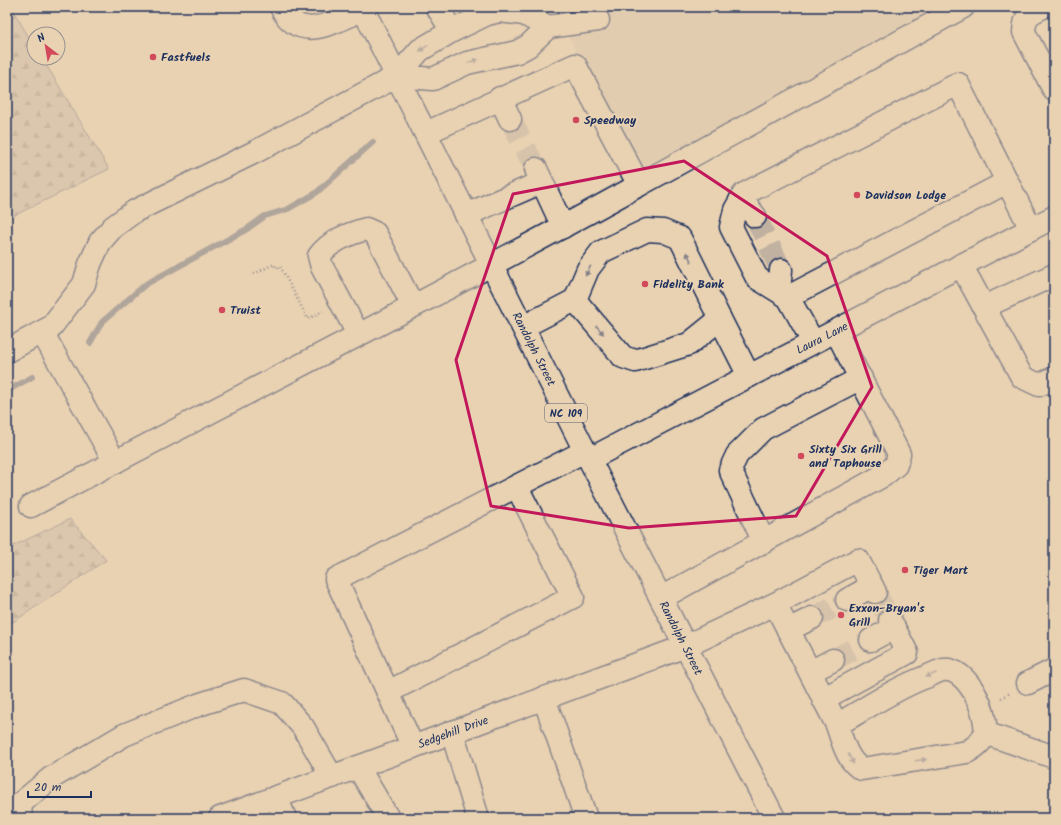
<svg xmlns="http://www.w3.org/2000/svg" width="1061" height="825" font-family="Kalam,sans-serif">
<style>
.built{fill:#dac6ac}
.forest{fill:url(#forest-firs);stroke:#737482}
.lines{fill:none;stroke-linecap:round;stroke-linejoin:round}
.stream{stroke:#6c6f7f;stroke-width:6}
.minor-tunnel{stroke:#c0b1a1;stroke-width:22;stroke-dasharray:22 11;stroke-linecap:butt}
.minor-casing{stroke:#1b2f5e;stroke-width:25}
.major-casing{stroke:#1b2f5e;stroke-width:25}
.path{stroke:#1b2f5e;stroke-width:2.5;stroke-dasharray:1 3;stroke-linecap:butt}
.minor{stroke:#e9d2b2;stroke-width:22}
.major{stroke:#e9d2b2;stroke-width:22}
.oneway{fill:#828088}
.marked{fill:none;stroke:#c2185b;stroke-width:3;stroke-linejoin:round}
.poi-dot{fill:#d1495b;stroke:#e9d2b2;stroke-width:1.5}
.labels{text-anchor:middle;stroke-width:4;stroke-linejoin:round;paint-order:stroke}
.shield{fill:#e9d2b2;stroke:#596077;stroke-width:1}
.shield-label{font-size:11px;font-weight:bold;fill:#1b2f5e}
.poi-label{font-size:12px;font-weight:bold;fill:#1b2f5e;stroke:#e9d2b2;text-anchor:start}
.street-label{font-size:12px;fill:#1b2f5e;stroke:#e9d2b2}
</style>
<defs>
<pattern id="forest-firs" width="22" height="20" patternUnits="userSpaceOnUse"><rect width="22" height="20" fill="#cbbaa6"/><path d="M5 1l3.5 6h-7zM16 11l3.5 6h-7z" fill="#a4988a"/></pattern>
</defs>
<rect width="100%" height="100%" fill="#e9d2b2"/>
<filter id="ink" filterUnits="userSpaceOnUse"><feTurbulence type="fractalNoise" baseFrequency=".025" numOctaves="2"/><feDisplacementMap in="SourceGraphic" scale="8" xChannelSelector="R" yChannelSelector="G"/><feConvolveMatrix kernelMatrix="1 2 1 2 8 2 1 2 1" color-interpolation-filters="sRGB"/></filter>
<g filter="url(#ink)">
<polygon class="built" points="553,7 978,7 645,183"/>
<g class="forest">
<polygon points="7,7 11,7 34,46 34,58 42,58 109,169 7,219"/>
<polygon points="70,519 106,560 7,626 7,549"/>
</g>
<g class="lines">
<g class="stream">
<polyline points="90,343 102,322 146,284 247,229 265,216 288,209 316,193 373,142"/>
<polyline points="7,391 32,377"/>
</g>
<g class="minor-tunnel">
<polyline points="510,119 536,169"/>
<polyline points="755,216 781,270"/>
<polyline points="875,592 890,620"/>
<polyline points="812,618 847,600"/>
<polyline points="833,660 871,640"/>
</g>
<g class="minor-casing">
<g id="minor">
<path d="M281,7c19,38 53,14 82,3"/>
<polyline points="437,7 452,31"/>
<path d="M1043,7c-14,7 -18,8 -19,25l30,58"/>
<polyline points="397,76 433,79 467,63 517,52 528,46 548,27 598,20"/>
<polyline points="500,98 510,119"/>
<polyline points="536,169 563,227"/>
<polyline points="639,185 963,7"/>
<polyline points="741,199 755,216"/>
<polyline points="466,215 542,182"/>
<polyline points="961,265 1022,377 1039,385 1054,378"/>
<polyline points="779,291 781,270"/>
<polyline points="788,297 1007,182"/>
<polyline points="984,307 1054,275"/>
<polyline points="720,319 749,376"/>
<polyline points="523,327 575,300 588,269 601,252 647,230 663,231 680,238 720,319 689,344 635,361 623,357 575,300"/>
<polyline points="42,332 115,462"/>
<path d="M358,334l-36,-67 -3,-11c11,-15 29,-22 47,-27l9,4 38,73"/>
<polyline points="813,342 788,297 757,278 731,227 735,210 744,194 958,84 1031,229"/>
<polyline points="7,351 51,327 84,284 90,264 100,242 113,227 135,211 255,152 397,76 420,50 452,31 487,14 499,11 524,14 548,27"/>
<polyline points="590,459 1054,217"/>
<path d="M31,506c202,-107 408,-210 608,-321l-64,-120 -149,68"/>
<polyline points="764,542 730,470 737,455 763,429 861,378"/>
<polyline points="661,598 884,475 896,465 899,454 836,331"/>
<polyline points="847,600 872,586"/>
<polyline points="775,604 858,560 875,592"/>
<polyline points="788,630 812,618"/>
<polyline points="871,640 894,628"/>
<polyline points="810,672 833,660"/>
<polyline points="1028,683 1054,670"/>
<polyline points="388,692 573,597 517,487"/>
<polyline points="544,698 586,818"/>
<polyline points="823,699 907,653 890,620"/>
<polyline points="452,732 478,818"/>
<polyline points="985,733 1054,757"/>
<polyline points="413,747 336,579 585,451"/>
<polyline points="358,767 388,818"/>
<polyline points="276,797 285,818"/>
<polyline points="20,818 21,803 51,778 124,735 198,705 244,690 282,703 303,727 332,777"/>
<path d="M220,818l466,-172 89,-42 62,121c5,14 10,37 25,44l105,-17c8,-5 16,-10 18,-20 3,-19 -18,-66 -42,-62 -6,1 -13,6 -20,8 -30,12 -57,30 -86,47"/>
</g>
</g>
<g class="major-casing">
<polyline id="major" points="362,7 585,451 774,818"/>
</g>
<g class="path">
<polyline points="254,274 274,264 276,268 280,266 308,319 323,311"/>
<polyline points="1001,698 1010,693"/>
</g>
<use href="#minor" class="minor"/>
<use href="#major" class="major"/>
</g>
<defs><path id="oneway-solid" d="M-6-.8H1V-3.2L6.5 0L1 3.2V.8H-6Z"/></defs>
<g class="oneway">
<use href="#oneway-solid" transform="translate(424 48) rotate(145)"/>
<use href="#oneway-solid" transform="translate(473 61) rotate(-17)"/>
<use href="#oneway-solid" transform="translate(689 257) rotate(-116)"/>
<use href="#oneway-solid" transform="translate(588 271) rotate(118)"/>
<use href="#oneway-solid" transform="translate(600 330) rotate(50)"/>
<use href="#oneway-solid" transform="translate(931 675) rotate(158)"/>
<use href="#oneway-solid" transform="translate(851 759) rotate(62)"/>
<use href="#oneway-solid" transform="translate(921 760) rotate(-7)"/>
</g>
</g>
<path d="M0 0H1061V825H0ZM684,161l143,95 45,131 -76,129 -167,12 -138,-22 -35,-146 57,-166z" fill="#e9d2b2" fill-opacity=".55" fill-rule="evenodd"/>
<path class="marked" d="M684,161l143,95 45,131 -76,129 -167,12 -138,-22 -35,-146 57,-166z"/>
<g class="poi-dot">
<circle cx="153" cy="57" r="4"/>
<circle cx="576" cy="120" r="4"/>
<circle cx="857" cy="195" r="4"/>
<circle cx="645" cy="284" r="4"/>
<circle cx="222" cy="310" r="4"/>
<circle cx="801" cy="456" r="4"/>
<circle cx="905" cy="570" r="4"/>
<circle cx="841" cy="615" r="4"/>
</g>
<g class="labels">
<rect class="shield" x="545" y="404" width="42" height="18" rx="3"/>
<g class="shield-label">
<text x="566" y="417">NC 109</text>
</g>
<g class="poi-label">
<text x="161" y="61">Fastfuels</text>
<text x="584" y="124">Speedway</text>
<text x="865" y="199">Davidson Lodge</text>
<text x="653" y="288">Fidelity Bank</text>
<text x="230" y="314">Truist</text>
<text x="809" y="453">Sixty Six Grill<tspan x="809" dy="14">and Taphouse</tspan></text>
<text x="913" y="574">Tiger Mart</text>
<text x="849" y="612">Exxon-Bryan's<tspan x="849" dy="14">Grill</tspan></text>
</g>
<g class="street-label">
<text transform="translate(822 338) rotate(-27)" y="4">Laura Lane</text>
<text transform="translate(534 349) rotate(63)" y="4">Randolph Street</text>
<text transform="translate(681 638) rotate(63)" y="4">Randolph Street</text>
<text transform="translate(453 732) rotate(-20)" y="4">Sedgehill Drive</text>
</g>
</g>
<rect width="1061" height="825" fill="none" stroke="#e9d2b2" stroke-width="24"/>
<rect x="12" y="12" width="1037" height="801" fill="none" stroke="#1b2f5e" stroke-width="1.5" filter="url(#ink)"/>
<g transform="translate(46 46) rotate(329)"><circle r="19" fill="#e9d2b2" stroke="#979190"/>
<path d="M0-3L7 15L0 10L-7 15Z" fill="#d1495b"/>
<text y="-6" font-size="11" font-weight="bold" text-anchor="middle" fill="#1b2f5e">N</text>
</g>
<path d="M28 791v6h63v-6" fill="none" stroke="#1b2f5e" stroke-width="2"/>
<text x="34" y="791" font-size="12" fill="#1b2f5e" stroke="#e9d2b2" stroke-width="3" paint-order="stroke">20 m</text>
</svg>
